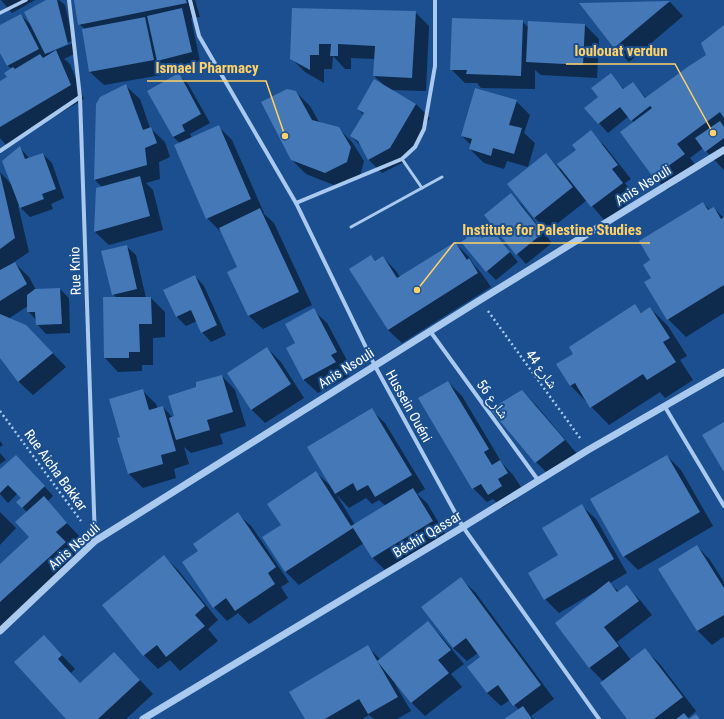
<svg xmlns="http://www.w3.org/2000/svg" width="724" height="719" font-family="'Roboto Condensed','Noto Naskh Arabic',sans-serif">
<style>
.shadow{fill:#0007;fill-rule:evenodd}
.building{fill:#4478b7}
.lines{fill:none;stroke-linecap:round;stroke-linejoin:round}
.path{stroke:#a9c9ee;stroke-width:2.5;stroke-dasharray:2 3;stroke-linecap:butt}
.service{stroke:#a9c9ee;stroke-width:3}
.pedestrian{stroke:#a9c9ee;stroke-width:3.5}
.minor{stroke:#a9c9ee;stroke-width:4}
.tertiary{stroke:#a9c9ee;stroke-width:7}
.labels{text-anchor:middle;stroke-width:4;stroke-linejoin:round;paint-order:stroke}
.street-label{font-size:14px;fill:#fff;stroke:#1b4f8f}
.leader{fill:none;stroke:#ffd166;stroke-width:1.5}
.callout-dot{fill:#ffd166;stroke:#1b4f8f;stroke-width:1.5}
.callout-label{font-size:15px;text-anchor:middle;font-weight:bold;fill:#ffd166;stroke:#1b4f8f;stroke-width:4;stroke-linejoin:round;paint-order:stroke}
</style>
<rect width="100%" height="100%" fill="#1b4f8f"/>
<g class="shadow">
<polygon points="1,0 35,0 12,13"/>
<path d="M48,0h11l6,5 11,48 -12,6 6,5 14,35 -78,46 -6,-7v-56l8,-4 4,-9 -4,-3 -8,-15v-24l21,-12 10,10zM72,41l1,2 -25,10v-2z"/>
<polygon points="75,0 195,0 200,17 191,18 200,61 167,70 167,74 104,85 90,72 85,29 79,24"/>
<polygon points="670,2 683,16 629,62 615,48 581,4"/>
<polygon points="293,9 415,12 429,26 426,91 391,90 416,104 430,118 404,162 382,173 368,159 363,148 351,136 364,115 358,109 383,84 374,76 375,59 351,58 351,69 345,69 333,56 332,69 324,69 324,83 305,72 291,58"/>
<polygon points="522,21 529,28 529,22 585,25 599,39 597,78 541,75 535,70 535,89 481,88 477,83 465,83 451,69"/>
<polygon points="724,26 724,170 703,148 690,158 698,168 667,190 653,176 634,123 629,116 608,133 585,108 599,97 611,75 624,89 633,83 646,98 707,56"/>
<polygon points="178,75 188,84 210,123 190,134 192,138 218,126 232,140 264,213 263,213 274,223 312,305 263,329 249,316 238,267 221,232 207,218 180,143 173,137"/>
<polygon points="126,86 140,99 150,128 165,142 170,157 159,162 160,179 146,183 153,190 163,230 109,245 95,232 102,187 95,180 97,104"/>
<polygon points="296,92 310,106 319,122 338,128 352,142 364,161 360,176 339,187 306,174 292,160"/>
<polygon points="516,101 530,115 524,133 535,143 528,167 507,161 504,169 484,163 470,149 471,145 462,136"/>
<polygon points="590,132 604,145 631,179 625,183 636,197 605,221 587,200 548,231 535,218 508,184 546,154 560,169 577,150"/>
<polygon points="20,148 30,159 43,154 52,163 64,198 51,204 53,209 30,217 18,205 29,252 14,262 29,277 36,290 60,289 69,298 70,333 46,334 37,324 36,320 28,311 28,306 8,319 40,340 66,367 33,395 19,382 0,357 0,172 11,184"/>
<polygon points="511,195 521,204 552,243 526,264 517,254 485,215"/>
<polygon points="703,203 710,210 714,208 724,218 724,313 686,337 668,319 652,278 651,261"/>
<polygon points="471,226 483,239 501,241 518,262 496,280 487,271 468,238"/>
<polygon points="455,243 469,257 474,265 482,274 491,287 402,343 388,330 371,256 376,261 383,257 396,271 400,277"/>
<polygon points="126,246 136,255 146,298 151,298 165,312 165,337 153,338 153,365 142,365 142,371 118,372 105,358 117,298 113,294"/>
<polygon points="195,276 204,286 226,335 211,342 202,332 197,321 186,326 177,317"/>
<polygon points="635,306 642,313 650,308 668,326 687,356 680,360 693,380 665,398 660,392 609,425 571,386 558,365 575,354"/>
<polygon points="313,310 327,323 350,366 344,369 349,376 318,393 304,380 287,348 296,343"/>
<polygon points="267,348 281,362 304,398 265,423 252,410 229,373"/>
<polygon points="222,376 235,390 246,426 220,434 223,444 191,453 184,447 189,464 174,469 176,478 143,488 129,474 118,438 122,437 143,391 156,404 158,409 163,407 173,418"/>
<polygon points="448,382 462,396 502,463 513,475 521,487 511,493 515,500 502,508 493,499 487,502 473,488 420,399"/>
<polygon points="522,391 536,405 578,455 550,476 536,462"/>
<path d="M371,410l14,13 40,66 -8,5 10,9 19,32 -60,36 -13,-13 -9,-15 -65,42 -13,-13 -4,-46 34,-53 16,14zM336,494l13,14 17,-10 6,6 7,-4 7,6 -31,19z"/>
<polygon points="0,441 3,445 0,447"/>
<polygon points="0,453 6,460 0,464"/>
<polygon points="667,456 681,470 713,526 638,570 624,556"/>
<polygon points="25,465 53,496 47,502 80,537 69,547 79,557 0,628 0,565 31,537 27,512 17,502 22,498 18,493 8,503 0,494 0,471"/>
<polygon points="582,506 596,519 627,573 610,583 619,592 626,586 640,600 652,615 617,642 631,660 645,650 659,663 696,711 688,718 689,719 629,719 603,681 590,668 556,623 594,594 593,593 559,613 545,599 560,556"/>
<polygon points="0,512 16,528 0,545"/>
<polygon points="238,514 252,527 289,582 281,587 288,598 249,624 238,613 227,621 214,607 199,552"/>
<polygon points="697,546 710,560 724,582 724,638 723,637 712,645 698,631 660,569"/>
<polygon points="164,556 178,570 218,620 208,629 218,641 180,671 170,660 158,669 144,655 104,605"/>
<polygon points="461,579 475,592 554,699 531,716 534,719 506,719 519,710 510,700 501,706 487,693 482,657 478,653 467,661 453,648"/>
<polygon points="427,622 441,636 464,664 451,674 462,687 425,716 412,703 396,683 395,684 411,711 397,719 374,719 369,715 362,719 306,719 368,647 380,659"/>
<polygon points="57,650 75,669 71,673 80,684 128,667 153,694 126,719 68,719 15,662"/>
</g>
<g class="building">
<polygon points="46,0 57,0 68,44 45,54 24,12"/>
<polygon points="74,0 186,0 187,3 78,25"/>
<polygon points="670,1 614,48 579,3"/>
<polygon points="182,8 192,52 157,61 147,16"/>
<polygon points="292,8 416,11 412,78 373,76 375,46 338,44 338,56 330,56 331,44 319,44 319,55 310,55 310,70 290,59"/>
<polygon points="21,14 39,49 7,66 0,53 0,25"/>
<polygon points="145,17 154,60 89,72 82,29"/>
<polygon points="452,18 523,20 521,76 466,74 467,70 450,70"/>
<polygon points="528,21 585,24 583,65 526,62"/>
<polygon points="724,25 724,118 720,112 677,144 685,154 653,177 620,132 652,108 650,106 631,121 620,107 598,124 584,108 598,97 591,88 611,73 623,89 633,82 645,98 689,66 706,55 701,43"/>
<polygon points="56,50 71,85 0,127 0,81 7,77 4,73 13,67 15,69 40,54 43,58"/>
<polygon points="179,73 201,114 182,125 185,131 173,137 147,91"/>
<polygon points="374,79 416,104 390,148 368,160 358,141 350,136 364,113 357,109"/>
<polygon points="126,84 143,130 151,127 157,143 145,148 147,165 94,180 96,104 100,97"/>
<polygon points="475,88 517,100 509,125 522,128 514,154 493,148 491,156 469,149 472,139 461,136"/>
<polygon points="287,89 296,91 312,120 339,127 351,147 347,162 325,173 291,160 261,102"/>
<polygon points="720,121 724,127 724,138 705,152 695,138"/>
<polygon points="219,125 251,199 206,219 174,145"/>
<polygon points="591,130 618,165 612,169 623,183 591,207 557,164 576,150 572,145"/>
<polygon points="20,146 25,159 43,153 56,189 42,194 44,199 20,208 2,161"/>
<polygon points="546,153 573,187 534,218 507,184"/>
<polygon points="0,173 15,238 0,249"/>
<polygon points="140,176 150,216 94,232 96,188"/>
<polygon points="511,193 543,233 516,255 484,215"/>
<polygon points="703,202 708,210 714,207 721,219 724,217 724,285 667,320 644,282 651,278 643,265 650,260 639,241"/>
<polygon points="260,208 299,292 248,316 227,272 237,267 219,228"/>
<polygon points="471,225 482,238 492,230 510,252 486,272 461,242 467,238 462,232"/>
<polygon points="455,242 467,260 469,258 478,273 388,330 349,269 371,255 375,261 383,256 397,278"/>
<polygon points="127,245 137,289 112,295 101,251"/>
<polygon points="15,262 27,284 0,301 0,270"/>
<polygon points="195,275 217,325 201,333 191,310 176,317 163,290"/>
<polygon points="60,288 62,324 36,325 35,312 27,312 27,295 35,289"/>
<polygon points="103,297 151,297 152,324 139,324 140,352 129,352 129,358 104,358"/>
<polygon points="635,304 641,313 650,307 670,338 663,342 676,362 647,380 643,374 590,408 575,383 570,386 556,364 573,354 569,347"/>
<polygon points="314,308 337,352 331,355 336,362 303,380 286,348 295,343 285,324"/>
<polygon points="0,314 26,325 53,353 18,382 0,358"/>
<polygon points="267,347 291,384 251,410 227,373"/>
<polygon points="222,375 233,412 207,420 210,430 176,440 169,418 174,416 168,396 196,387 196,382"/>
<polygon points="448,381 489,449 484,452 492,465 500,460 508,473 498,479 502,486 488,495 481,484 472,489 418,398"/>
<polygon points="143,389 149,410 163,406 176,451 161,455 163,464 128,474 117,438 120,437 109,399"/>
<polygon points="522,390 565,440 535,463 490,409"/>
<polygon points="372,408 412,475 375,497 368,485 357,491 353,483 335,494 307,447"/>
<polygon points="724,422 724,472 702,435"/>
<polygon points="16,455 45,486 22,508 16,502 21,498 8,485 0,493 0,469"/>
<polygon points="667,455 700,512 623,557 590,499"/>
<polygon points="316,471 351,526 413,488 433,521 372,558 353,528 285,572 262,537 281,525 267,504"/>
<polygon points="44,496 67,523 56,532 66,542 0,602 0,564 29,537 15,522"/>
<polygon points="582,504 614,559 544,600 528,573 558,555 542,528"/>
<polygon points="238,512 276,567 268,573 275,584 235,611 226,598 213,608 182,562 198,551 193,544"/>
<polygon points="697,545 724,588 724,615 697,631 658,569"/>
<polygon points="164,555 205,606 195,615 205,626 166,657 157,645 143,656 102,605"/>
<polygon points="461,577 541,685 513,706 498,685 487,693 467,667 480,657 466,638 453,648 421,607"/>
<polygon points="609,581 617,592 627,585 639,601 604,627 619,646 589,668 555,623"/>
<polygon points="428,621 451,650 438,660 449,673 411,703 377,661"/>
<polygon points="44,635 62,655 58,659 80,683 114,652 140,680 98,719 66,719 14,662"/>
<polygon points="368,645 398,697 368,714 359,699 325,719 305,719 289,692"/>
<polygon points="645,648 683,697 654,719 627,719 600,683"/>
<polygon points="523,706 532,719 504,719"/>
<polygon points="684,713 689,719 676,719"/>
<polygon points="696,714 700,719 689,719"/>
</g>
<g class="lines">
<g class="path">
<polyline points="488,311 580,438"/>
<polyline points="0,411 81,521"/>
</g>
<g class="service">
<polyline points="402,159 422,188"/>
<polyline points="351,227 442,177"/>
</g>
<polyline class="pedestrian" points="0,13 26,0"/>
<g class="minor">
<polyline points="69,0 80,97 95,540"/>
<polyline points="190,0 199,36 296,203 375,366 463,527 599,719"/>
<polyline points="0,151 80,97"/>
<polyline points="296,203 402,159 415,147 424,129 435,66 435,0"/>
<polyline points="430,331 538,480"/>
<polyline points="665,407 724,506"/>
</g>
<g class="tertiary">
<polyline points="0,631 95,541 480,300 724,150"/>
<polyline points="143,719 463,527 588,450 724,372"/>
</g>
</g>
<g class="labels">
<g class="street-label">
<text transform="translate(643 185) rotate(-32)" y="5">Anis Nsouli</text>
<text transform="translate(75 271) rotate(-92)" y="5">Rue Knio</text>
<text transform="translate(346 368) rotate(-32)" y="5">Anis Nsouli</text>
<text transform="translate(542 369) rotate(54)" y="5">شارع 44</text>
<text transform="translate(493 399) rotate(54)" y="5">شارع 56</text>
<text transform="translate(409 406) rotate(61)" y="5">Hussein Ouéni</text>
<text transform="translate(56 470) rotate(54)" y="5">Rue Aicha Bakkar</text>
<text transform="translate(427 534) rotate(-31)" y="5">Béchir Qassar</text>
<text transform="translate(74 546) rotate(-41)" y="5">Anis Nsouli</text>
</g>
</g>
<path class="leader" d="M713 133L675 64H566M285 136L266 81H147M417 290L454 243H650"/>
<g class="callout-dot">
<circle cx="713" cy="133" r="4"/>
<circle cx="285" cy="136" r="4"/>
<circle cx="417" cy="290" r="4"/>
</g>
<g class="callout-label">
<text x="621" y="56">loulouat verdun</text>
<text x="207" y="73">Ismael Pharmacy</text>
<text x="552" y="235">Institute for Palestine Studies</text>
</g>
</svg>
